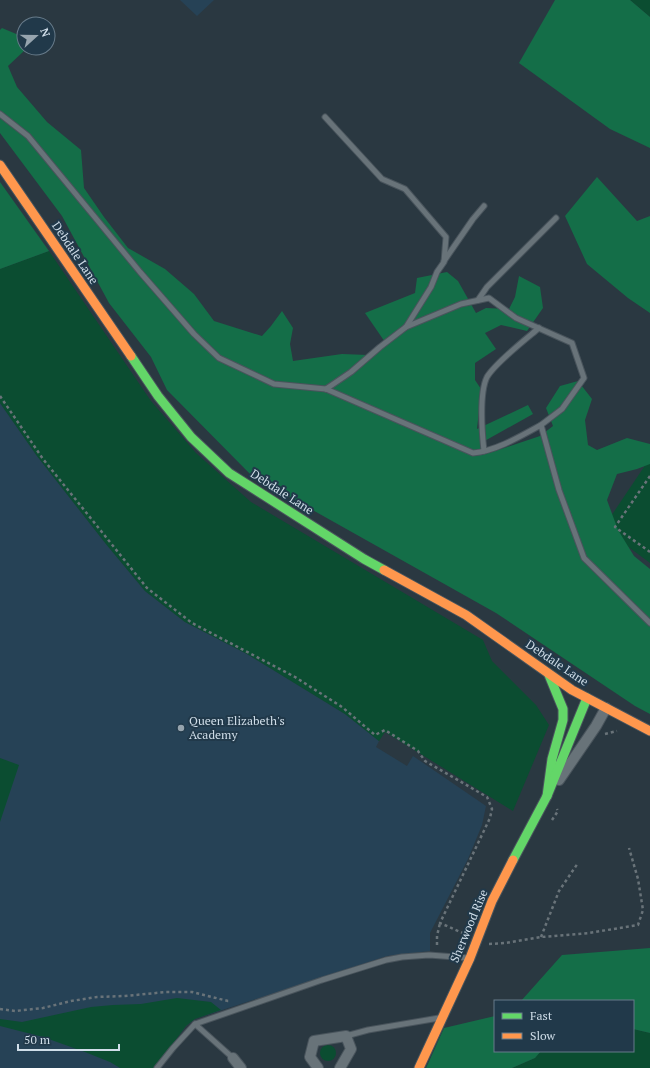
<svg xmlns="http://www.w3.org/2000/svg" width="650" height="1068" font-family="'PT Serif',serif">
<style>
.built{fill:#264256}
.green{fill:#0b4d31}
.forest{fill:#146e48}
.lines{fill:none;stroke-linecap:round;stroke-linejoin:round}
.lane-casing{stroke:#49545c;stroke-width:7}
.street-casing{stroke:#49545c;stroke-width:12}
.fast-casing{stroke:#49545c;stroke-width:11}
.slow-casing{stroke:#49545c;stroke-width:11}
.path{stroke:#697379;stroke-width:2.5;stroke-dasharray:3 3;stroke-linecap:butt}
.lane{stroke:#687379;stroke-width:5}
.street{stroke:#687379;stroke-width:10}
.fast{stroke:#63d668;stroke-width:9}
.slow{stroke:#ff974d;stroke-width:9}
.poi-dot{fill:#96a4ae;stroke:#21394a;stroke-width:1.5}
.labels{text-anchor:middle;stroke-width:4;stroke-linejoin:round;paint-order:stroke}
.street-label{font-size:12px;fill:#d0dee9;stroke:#21394a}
.poi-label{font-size:12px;fill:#d0dee9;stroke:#21394a;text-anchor:start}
</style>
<rect width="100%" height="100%" fill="#2a3841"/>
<g class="built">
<polygon points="180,0 214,0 197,16"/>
<polygon points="0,403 37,456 106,544 145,591 185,622 247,654 345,714 379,741 376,747 407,766 413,756 486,806 482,825 468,859 430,933 430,951 387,956 195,1019 186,1026 155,1068 0,1068"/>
</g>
<g class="green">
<polygon points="630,0 650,0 650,17"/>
<polygon points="49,251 151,401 196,453 251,502 483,640 492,661 536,705 549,725 513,811 385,732 379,741 345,714 247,654 185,622 145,591 106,544 37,456 0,403 0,269"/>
<polygon points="650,458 650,563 603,528"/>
<polygon points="0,758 19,765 0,822"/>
<polygon points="177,998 211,1002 221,1010 195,1019 186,1026 155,1068 120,1068 110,1062 85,1052 43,1037 0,1026 0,1019 22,1022 91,1007 113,1005 141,1004"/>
<polygon points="633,1029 650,1033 650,1068 512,1068 535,1058 541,1051 633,1051"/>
<circle cx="328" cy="1053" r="8"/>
</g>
<g class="forest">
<polygon points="555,0 630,0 650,17 650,148 610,129 519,63"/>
<polygon points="2,28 21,36 25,50 8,66 17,87 47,122 81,150 84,188 104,217 128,248 165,269 194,294 214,321 262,336 271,326 282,311 293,328 290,344 293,361 342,354 368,355 387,345 365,313 415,293 417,278 447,272 458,281 476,313 486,308 509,309 515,297 519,276 540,287 543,308 527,331 501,325 485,333 496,349 475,363 475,380 483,392 479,411 477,429 528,405 533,414 481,443 489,453 540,436 553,426 546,408 560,386 578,381 592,399 585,420 588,445 597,450 627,438 650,444 650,464 637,469 617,474 607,500 618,530 634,556 650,569 650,714 635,706 496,613 252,476 167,390 151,357 109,303 62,216 0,133 0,30"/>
<polygon points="597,177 637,221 650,216 650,313 628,298 587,264 565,216"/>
<polygon points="0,182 49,251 0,269"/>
<polygon points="650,948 650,1033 633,1029 633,1001 521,1001 562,955"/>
<polygon points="495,1016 495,1051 541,1051 535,1058 512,1068 426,1068 444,1028"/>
</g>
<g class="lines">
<g class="lane-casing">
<g id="lane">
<path d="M0,114l28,22 112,136 54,62 25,24 55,26 52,5 147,64c23,-2 48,-17 68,-28l18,65 25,68 66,65"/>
<polyline points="325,117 382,179 405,189 446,237 444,262 437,272 431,287 406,327 380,347 351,372 326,389"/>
<polyline points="444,261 473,219 484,206"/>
<polyline points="478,300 487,287 556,218"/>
<polyline points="406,327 461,304 489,298 516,318 572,343 584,378 562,409 541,425"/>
<path d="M484,451c-2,-18 -5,-58 3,-74 8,-14 39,-38 52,-49"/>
<polyline points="195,1024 322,980 386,960 402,957 429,955 469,958"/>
<polyline points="346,1036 368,1030 439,1018"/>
<polyline points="157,1068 173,1048 195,1024 233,1058"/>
</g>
</g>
<g class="street-casing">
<g id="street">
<polyline points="559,780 596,726 606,708"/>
<polyline points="233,1058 241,1068"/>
<polyline points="318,1068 310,1057 314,1041 346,1036 351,1049 340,1068"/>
</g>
</g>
<g class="fast-casing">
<g id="fast">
<polyline points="131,356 158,396 191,437 229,473 364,559 384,570"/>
<polyline points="547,796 552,759 563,720 563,709 549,675"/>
<polyline points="513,860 547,796 587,698"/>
</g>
</g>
<g class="slow-casing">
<g id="slow">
<polyline points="0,165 131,356"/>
<polyline points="384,570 466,615 572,690 650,731"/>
<polyline points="419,1068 470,958 492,901 513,860"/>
</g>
</g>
<g class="path">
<polyline points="0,396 43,459 147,588 192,623 295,677 342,707 375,735 385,730 418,751 425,761 487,797 492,809 490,818 440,923 465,934"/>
<polyline points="650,476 615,527 650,552"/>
<polyline points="605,734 617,731"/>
<polyline points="552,820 558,811 557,809"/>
<polyline points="541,937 559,891 578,863"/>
<polyline points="489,944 506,943 541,937 589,933 638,925 643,910 638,879 629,848"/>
<polyline points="437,945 437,936 440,923"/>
<polyline points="0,1009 15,1011 43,1008 71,1001 97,997 125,996 166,992 192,992 228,1001 231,1001"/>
</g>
<use href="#lane" class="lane"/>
<use href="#street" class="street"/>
<use href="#fast" class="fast"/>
<use href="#slow" class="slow"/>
</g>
<circle class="poi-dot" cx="181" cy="728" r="4"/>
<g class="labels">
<g class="street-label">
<text transform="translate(75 253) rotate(56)" y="4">Debdale Lane</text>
<text transform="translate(282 492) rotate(33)" y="4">Debdale Lane</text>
<text transform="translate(557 663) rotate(34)" y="4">Debdale Lane</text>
<text transform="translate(469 926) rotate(-67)" y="4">Sherwood Rise</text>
</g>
<g class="poi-label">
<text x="189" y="725">Queen Elizabeth's<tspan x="189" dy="14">Academy</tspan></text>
</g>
</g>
<rect x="494" y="1000" width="140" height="52" fill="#21394a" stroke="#677b8a"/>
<rect x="502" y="1013" width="20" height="6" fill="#63d668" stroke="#677b8a"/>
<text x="530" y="1020" font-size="12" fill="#d0dee9">Fast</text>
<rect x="502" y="1033" width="20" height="6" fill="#ff974d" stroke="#677b8a"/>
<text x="530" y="1040" font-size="12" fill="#d0dee9">Slow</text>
<g transform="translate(36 36) rotate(69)"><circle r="19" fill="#21394a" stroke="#677b8a"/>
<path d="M0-3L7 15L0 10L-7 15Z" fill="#96a4ae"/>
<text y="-6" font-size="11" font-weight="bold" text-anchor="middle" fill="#d0dee9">N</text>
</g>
<path d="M18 1044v6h101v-6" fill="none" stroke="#d0dee9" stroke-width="2"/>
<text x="24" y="1044" font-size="12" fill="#d0dee9" stroke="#21394a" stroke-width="3" paint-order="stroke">50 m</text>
</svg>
